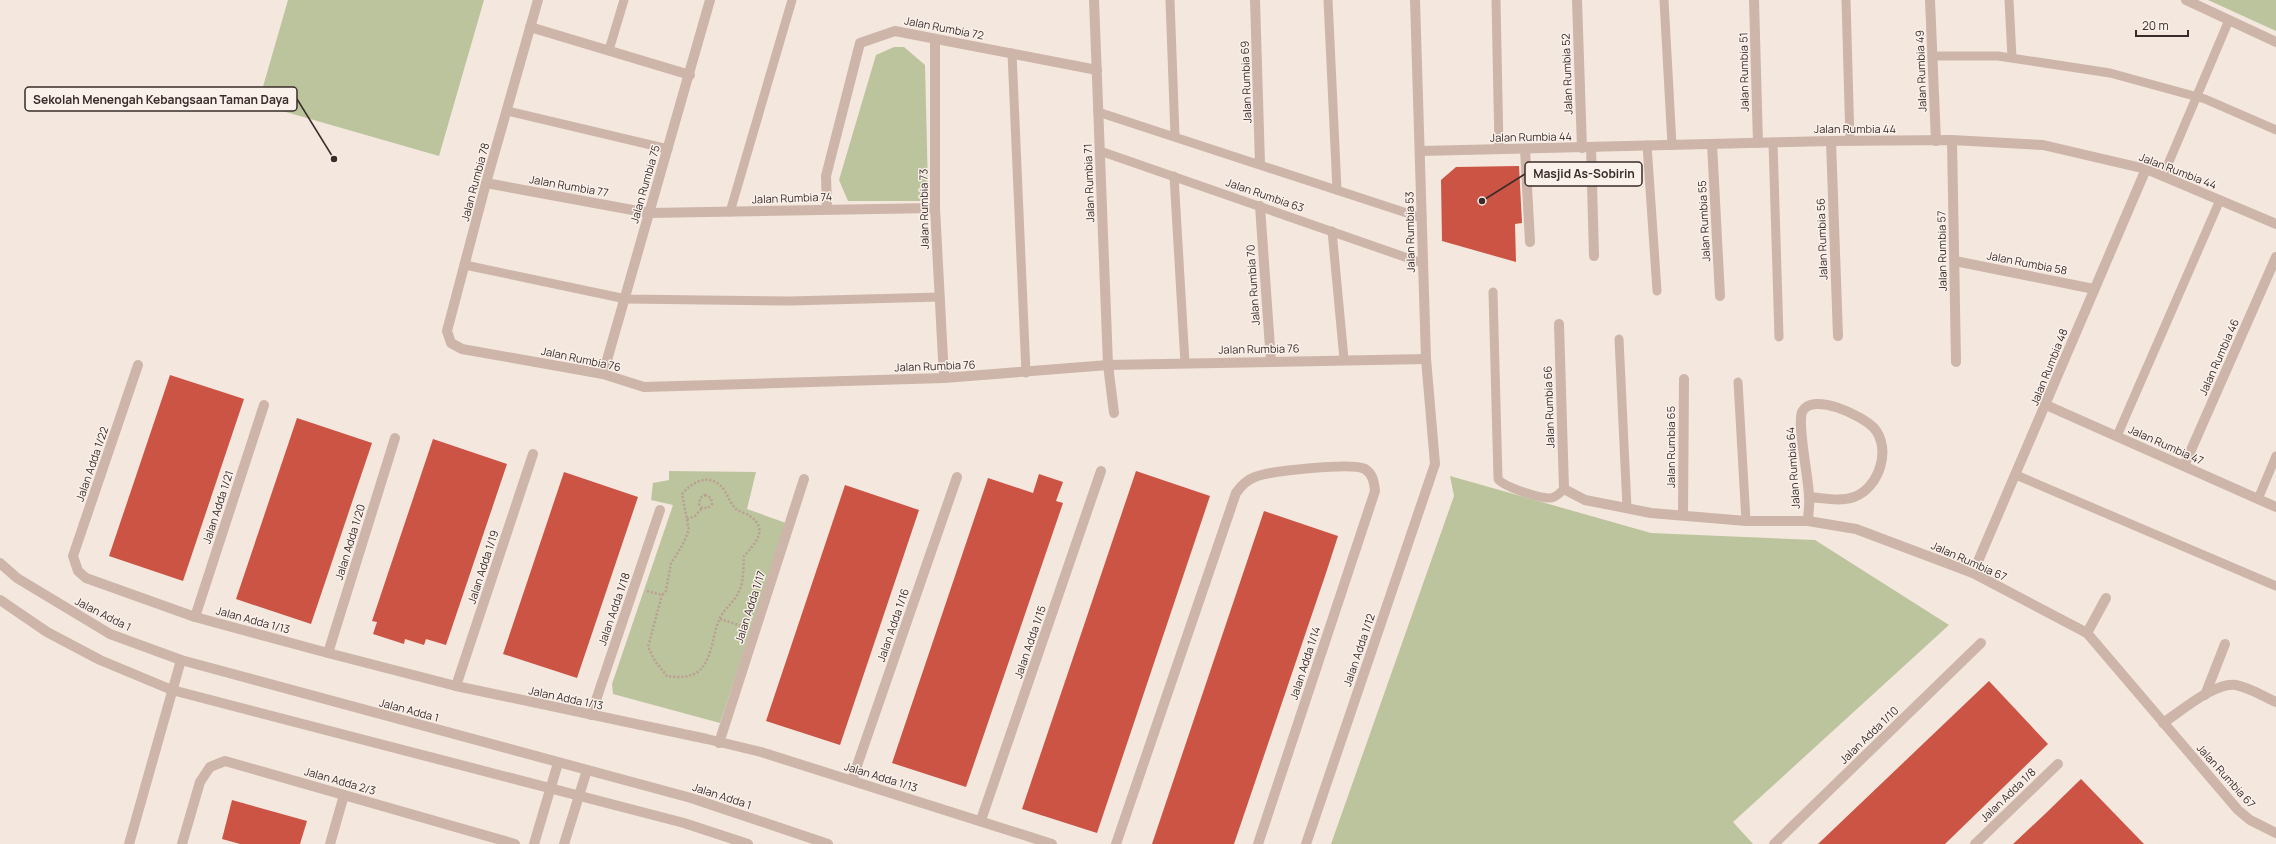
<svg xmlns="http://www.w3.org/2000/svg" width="2276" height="844" font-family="Manrope,sans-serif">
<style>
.green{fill:#bcc49d}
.building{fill:#cb5444}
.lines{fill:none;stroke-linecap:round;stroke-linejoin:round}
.path{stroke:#b99e93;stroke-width:2.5;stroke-dasharray:2 2;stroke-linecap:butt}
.service{stroke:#cdb5a9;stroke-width:9}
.minor{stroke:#cdb5a9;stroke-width:10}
.tertiary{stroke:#cdb5a9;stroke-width:10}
.labels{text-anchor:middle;stroke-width:3;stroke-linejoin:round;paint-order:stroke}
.street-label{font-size:11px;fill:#392c29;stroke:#fbf1eb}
.leader{fill:none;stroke:#392c29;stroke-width:1.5}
.callout-dot{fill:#392c29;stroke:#fbf1eb;stroke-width:1.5}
.callout{fill:#fbf1eb;stroke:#392c29;stroke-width:1.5}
.callout-label{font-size:12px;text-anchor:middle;font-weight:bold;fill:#392c29}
</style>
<rect width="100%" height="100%" fill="#f4e7de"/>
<g class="green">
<polygon points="288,0 484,0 439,156 258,104"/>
<polygon points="2208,0 2276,0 2276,31"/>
<polygon points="894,47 904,47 925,65 928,189 920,201 848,201 839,180 876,55"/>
<polygon points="669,471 756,472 747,509 786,523 720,723 613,694 612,684 673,505 651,500 653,483 669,480"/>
<polygon points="1450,476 1651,533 1815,540 1949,625 1733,822 1753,844 1331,844 1454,496"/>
</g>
<g class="building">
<polygon points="1519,166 1522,223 1515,224 1516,262 1442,241 1441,180 1456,167"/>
<polygon points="170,375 244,399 183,581 109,556"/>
<polygon points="297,418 372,443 311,624 236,599"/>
<polygon points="433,439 507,464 446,645 426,639 424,645 405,639 404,644 373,634 377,622 372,621"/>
<polygon points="1136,471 1210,496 1097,833 1022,809"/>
<polygon points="564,472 638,497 577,678 503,654"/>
<polygon points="1039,474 1063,482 1056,501 1063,503 966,787 892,763 988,478 1033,493"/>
<polygon points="845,485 919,510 840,745 766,721"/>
<polygon points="1264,511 1338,536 1326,573 1234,844 1152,844"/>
<polygon points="1989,681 2048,744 1945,844 1818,844"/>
<polygon points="2081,779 2144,844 2013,844 2045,814"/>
<polygon points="232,800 307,821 300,844 240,844 222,839"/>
</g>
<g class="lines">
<g class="path">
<polygon points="705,495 711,498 712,504 708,508 702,508 699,504 700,498"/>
<polyline points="687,519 695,516 702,508"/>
<path d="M647,591l15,4 4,-4 5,-28 11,-17 7,-16 -7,-36c12,-14 30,-22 43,-3 3,6 6,13 11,18 4,3 10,4 14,7 19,13 5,28 -6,40 -1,11 0,23 -4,33 -4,12 -16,19 -21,31 -7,16 -7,46 -25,54 -9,4 -19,3 -27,2l-12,-15 -7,-14 14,-52"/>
<polyline points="720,619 742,626"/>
</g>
<g class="service">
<polyline points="1170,0 1175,136"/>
<polyline points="1328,0 1337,190"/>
<polyline points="1496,0 1499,149"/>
<polyline points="1664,0 1672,145"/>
<polyline points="1846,0 1850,141"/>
<polyline points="2009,0 2012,58"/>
<polyline points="609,50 624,0"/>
<polyline points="1012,53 1026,373"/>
<polyline points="1932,56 1998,56 2110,73 2205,99 2276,130"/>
<polyline points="507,111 668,149"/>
<polyline points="1098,112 1422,218"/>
<polyline points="1773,142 1779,337"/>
<polyline points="1647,145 1657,291"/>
<polyline points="1100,151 1422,263"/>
<polyline points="1174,176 1185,363"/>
<polyline points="2163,176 2229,20"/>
<polyline points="730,212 792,0"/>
<polyline points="1332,231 1344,359"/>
<polyline points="465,265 626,299 790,301 940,297"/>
<path d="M1493,292l5,187c6,8 43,20 53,19 6,-1 9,-5 13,-9"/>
<polyline points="1619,339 1627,508"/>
<polyline points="1738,382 1746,521"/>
<polyline points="2117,436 2220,200"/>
<polyline points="2016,475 2276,586"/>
<polyline points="2258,499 2276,456"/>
</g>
<g class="minor">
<polyline points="538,0 486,183 447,331 451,343 462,349 603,374 644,387 944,378 1108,365 1426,359"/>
<polyline points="1094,0 1108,365 1114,413"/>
<polyline points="1255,0 1260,164"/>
<polyline points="1577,0 1582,148"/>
<polyline points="1754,0 1758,143"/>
<polyline points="1930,0 1936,141"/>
<polyline points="2186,0 2276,42"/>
<polyline points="530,27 690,75"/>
<polyline points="935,39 935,208 944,378"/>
<polyline points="1952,140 1956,362"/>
<polyline points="1831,141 1838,336"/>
<polyline points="1712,144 1720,296"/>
<polyline points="1591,147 1594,256"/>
<polyline points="1525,149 1530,242"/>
<polyline points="1420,151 1831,141 1952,140 2043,145 2146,169 2276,224"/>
<polyline points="486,183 649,213 935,208"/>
<polyline points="1260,206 1271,362"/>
<polyline points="827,209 826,176 860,43 895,31 1097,70"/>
<polyline points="1955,261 2094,289"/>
<polyline points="1559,324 1564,489 1585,500 1651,513 1746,521 1808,521 1856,529 1973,573 2087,633 2238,810 2250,820 2276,833"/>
<polyline points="138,365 73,556 78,571 86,578 195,617 328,653 456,686 707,739 761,752 1052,844"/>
<polyline points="603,374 710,0"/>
<polyline points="2046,405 2276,507"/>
<polyline points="2184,466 2276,257"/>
<polyline points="1683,515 1684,379"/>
<path d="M1808,521c0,-8 2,-16 1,-24 0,-18 -12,-71 -7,-85 10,-21 61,4 72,16 18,21 5,60 -20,69 -14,5 -30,1 -45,0"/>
<polyline points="1973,573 2146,169"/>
<polyline points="195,617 264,405"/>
<polyline points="2087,633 2106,598"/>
<polyline points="328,653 395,438"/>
<polyline points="456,686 533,454"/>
<polyline points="2205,695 2225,644"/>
<polyline points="591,715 660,510"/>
<path d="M2163,723c17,-11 53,-42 73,-38 14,3 27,11 40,17"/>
<polyline points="719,743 804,479"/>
<polyline points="852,780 957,477"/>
<polyline points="981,820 1101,471"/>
<polyline points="129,844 181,660"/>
<polyline points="182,844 200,782 210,767 225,761 515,844"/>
<polyline points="330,844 344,795"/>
<polyline points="534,844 558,763"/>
<polyline points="564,844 587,770"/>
<path d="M1116,844l120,-351c5,-7 10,-13 19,-16 15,-6 97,-15 110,-8 8,5 9,13 10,22l-117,353"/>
<polyline points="1306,844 1435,464 1426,359 1415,0"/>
<polyline points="1774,844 1981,643"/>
<polyline points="1975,844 2058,764"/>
</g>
<g class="tertiary">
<polyline points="0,563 17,578 110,634 181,660 691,798 828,844"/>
<polyline points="0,600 47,632 100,660 172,690 684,823 748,844"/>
</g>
</g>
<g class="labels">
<g class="street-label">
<text transform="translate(944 28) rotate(11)" y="4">Jalan Rumbia 72</text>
<text transform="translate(1921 71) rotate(-92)" y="4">Jalan Rumbia 49</text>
<text transform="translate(1744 72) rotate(-91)" y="4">Jalan Rumbia 51</text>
<text transform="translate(1567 74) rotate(-92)" y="4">Jalan Rumbia 52</text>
<text transform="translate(1246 82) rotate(-92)" y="4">Jalan Rumbia 69</text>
<text x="1855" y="133">Jalan Rumbia 44</text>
<text transform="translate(1531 137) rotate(-1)" y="4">Jalan Rumbia 44</text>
<text transform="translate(2178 171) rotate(21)" y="4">Jalan Rumbia 44</text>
<text transform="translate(475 182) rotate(-75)" y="4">Jalan Rumbia 78</text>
<text transform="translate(1089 183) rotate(-92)" y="4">Jalan Rumbia 71</text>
<text transform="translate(645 184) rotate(-74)" y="4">Jalan Rumbia 75</text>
<text transform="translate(569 186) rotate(10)" y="4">Jalan Rumbia 77</text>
<text transform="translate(1265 195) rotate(19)" y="4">Jalan Rumbia 63</text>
<text transform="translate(792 198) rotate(-2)" y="4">Jalan Rumbia 74</text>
<text transform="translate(924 209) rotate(-91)" y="4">Jalan Rumbia 73</text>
<text transform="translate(1704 221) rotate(-93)" y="4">Jalan Rumbia 55</text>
<text transform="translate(1410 232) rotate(-91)" y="4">Jalan Rumbia 53</text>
<text transform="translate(1822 239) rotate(-92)" y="4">Jalan Rumbia 56</text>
<text transform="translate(1942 251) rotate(-91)" y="4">Jalan Rumbia 57</text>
<text transform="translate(2027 263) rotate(11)" y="4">Jalan Rumbia 58</text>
<text transform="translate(1253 285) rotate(-94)" y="4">Jalan Rumbia 70</text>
<text transform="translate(1259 349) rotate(-1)" y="4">Jalan Rumbia 76</text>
<text transform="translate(2219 357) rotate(-66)" y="4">Jalan Rumbia 46</text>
<text transform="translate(581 359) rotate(12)" y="4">Jalan Rumbia 76</text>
<text transform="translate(935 366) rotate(-2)" y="4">Jalan Rumbia 76</text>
<text transform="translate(2049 367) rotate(-68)" y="4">Jalan Rumbia 48</text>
<text transform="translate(1549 407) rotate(-92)" y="4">Jalan Rumbia 66</text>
<text transform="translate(2166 445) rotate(24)" y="4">Jalan Rumbia 47</text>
<text transform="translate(1671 447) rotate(-90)" y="4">Jalan Rumbia 65</text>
<text transform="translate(92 464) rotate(-71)" y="4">Jalan Adda 1/22</text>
<text transform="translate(1793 468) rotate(-94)" y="4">Jalan Rumbia 64</text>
<text transform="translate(218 507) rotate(-72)" y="4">Jalan Adda 1/21</text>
<text transform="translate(350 542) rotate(-73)" y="4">Jalan Adda 1/20</text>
<text transform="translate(1969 561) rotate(24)" y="4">Jalan Rumbia 67</text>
<text transform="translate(483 567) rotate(-72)" y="4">Jalan Adda 1/19</text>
<text transform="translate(750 607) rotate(-72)" y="4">Jalan Adda 1/17</text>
<text transform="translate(614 609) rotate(-71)" y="4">Jalan Adda 1/18</text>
<text transform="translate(103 614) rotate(27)" y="4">Jalan Adda 1</text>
<text transform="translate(253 620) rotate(15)" y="4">Jalan Adda 1/13</text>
<text transform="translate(893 625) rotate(-71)" y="4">Jalan Adda 1/16</text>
<text transform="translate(1030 642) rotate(-71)" y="4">Jalan Adda 1/15</text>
<text transform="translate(1359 650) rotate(-71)" y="4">Jalan Adda 1/12</text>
<text transform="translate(1305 663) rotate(-72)" y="4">Jalan Adda 1/14</text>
<text transform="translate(566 698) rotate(12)" y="4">Jalan Adda 1/13</text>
<text transform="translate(409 710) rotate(15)" y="4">Jalan Adda 1</text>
<text transform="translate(1869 735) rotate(-44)" y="4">Jalan Adda 1/10</text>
<text transform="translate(2226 776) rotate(48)" y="4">Jalan Rumbia 67</text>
<text transform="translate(881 777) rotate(17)" y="4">Jalan Adda 1/13</text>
<text transform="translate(340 781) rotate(16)" y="4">Jalan Adda 2/3</text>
<text transform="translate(2008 795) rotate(-44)" y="4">Jalan Adda 1/8</text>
<text transform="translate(722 796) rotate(18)" y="4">Jalan Adda 1</text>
</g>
</g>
<path class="leader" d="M334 159L297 99M1482 201L1525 174"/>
<g class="callout-dot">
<circle cx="334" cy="159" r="4"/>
<circle cx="1482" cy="201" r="4"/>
</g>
<g class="callout">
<rect x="25" y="87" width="272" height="24" rx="4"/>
<rect x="1525" y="162" width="117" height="24" rx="4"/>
</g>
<g class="callout-label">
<text x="161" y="104">Sekolah Menengah Kebangsaan Taman Daya</text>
<text x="1584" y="178">Masjid As-Sobirin</text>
</g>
<path d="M2136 30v6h52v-6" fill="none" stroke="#392c29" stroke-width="2"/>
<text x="2142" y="30" font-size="12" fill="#392c29" stroke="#fbf1eb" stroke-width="3" paint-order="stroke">20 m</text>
</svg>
